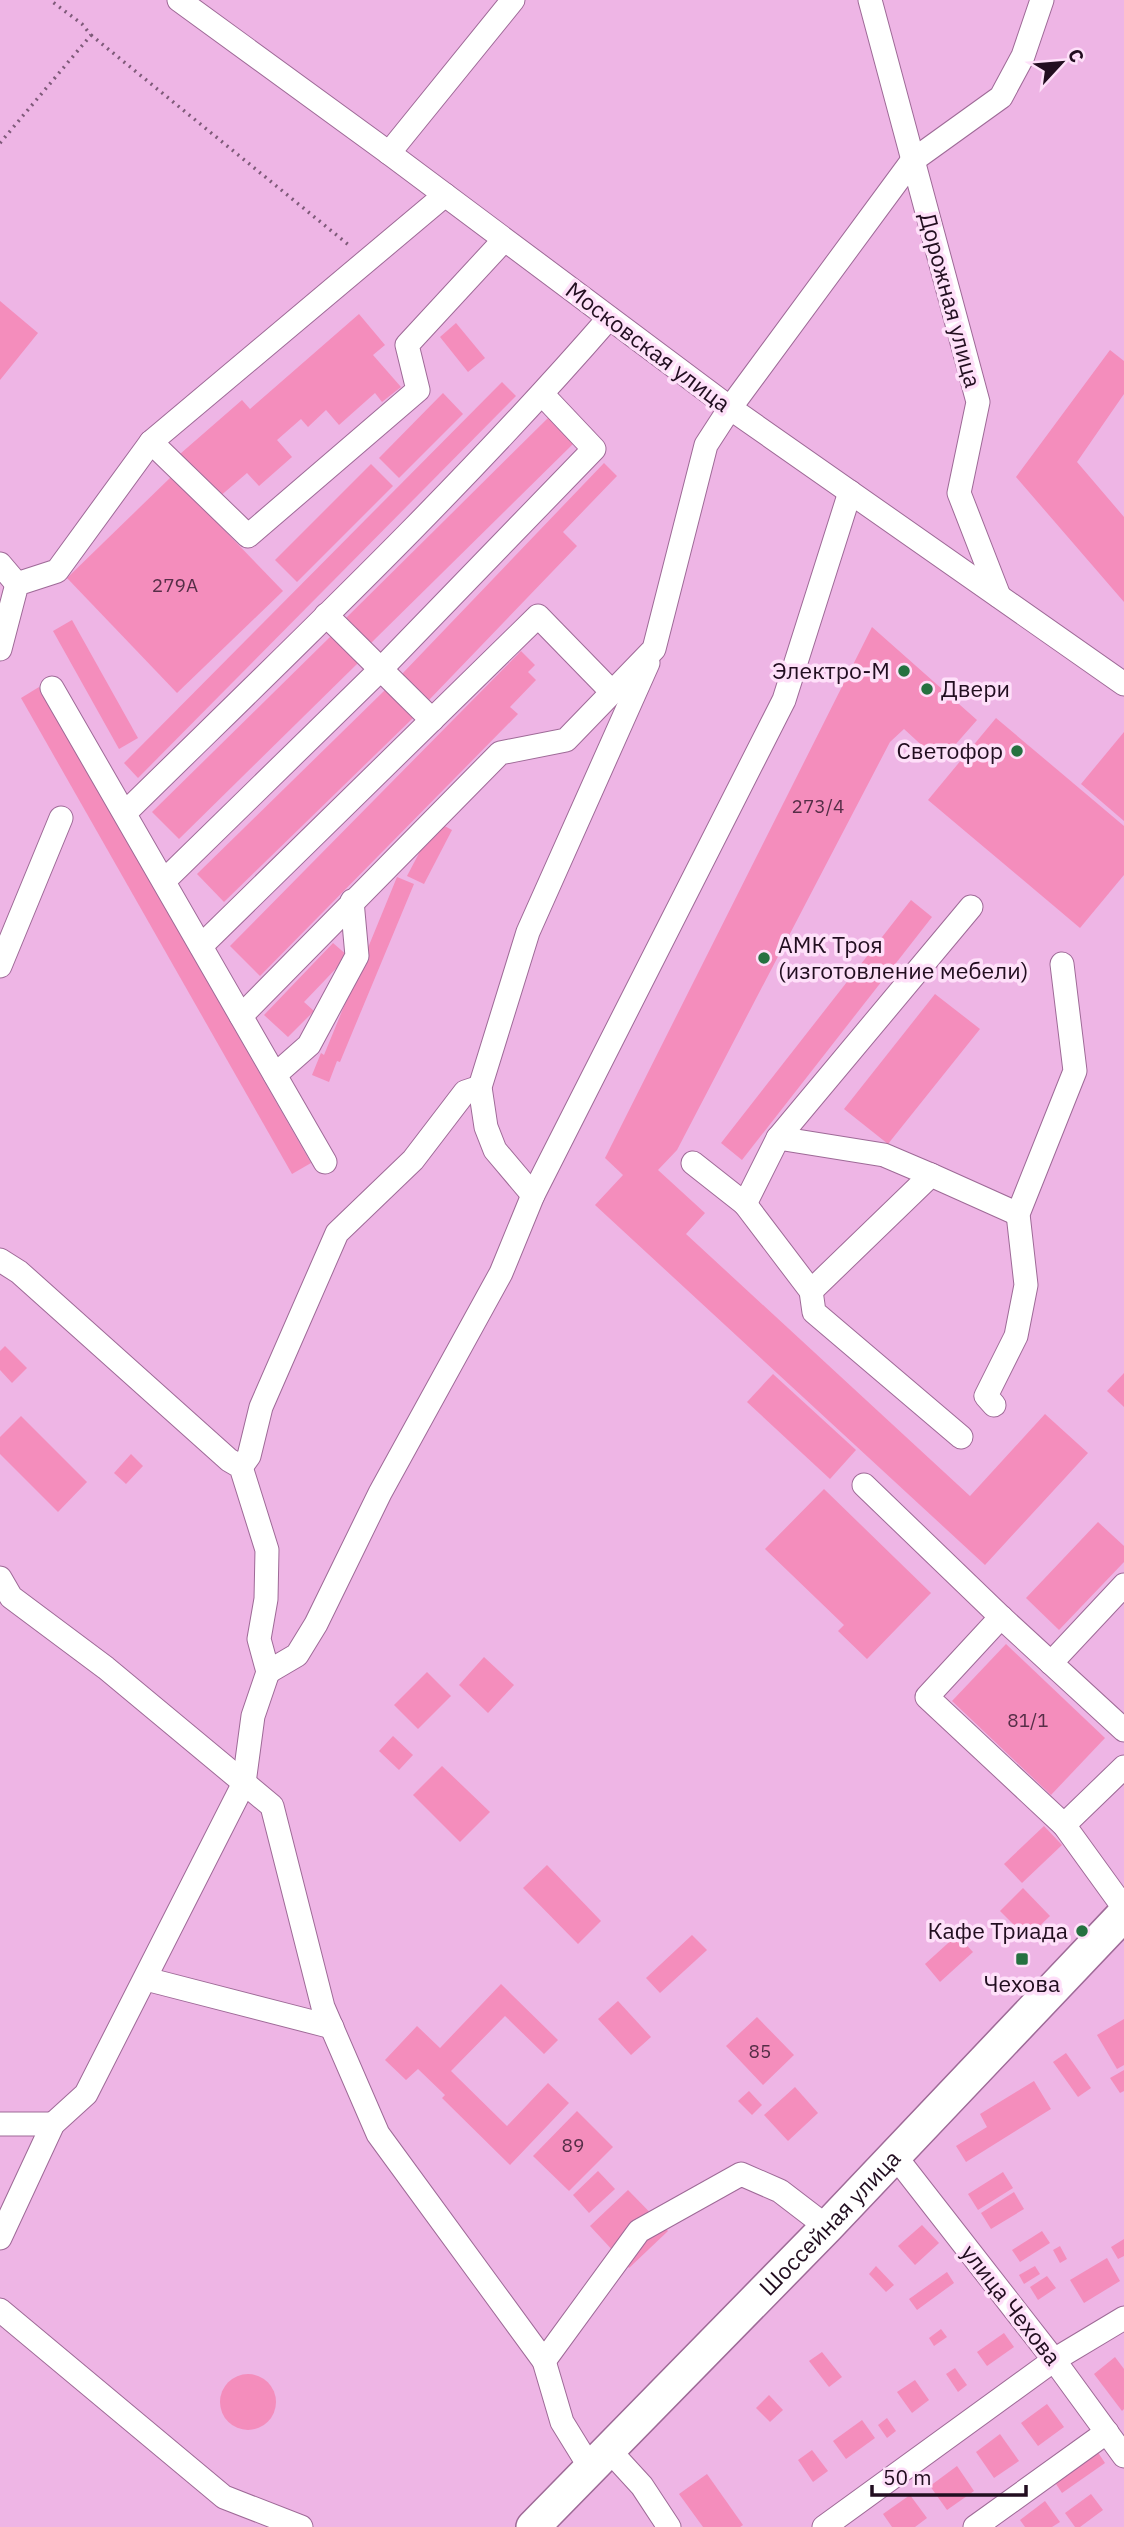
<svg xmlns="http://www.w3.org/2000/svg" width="1124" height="2527" font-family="'IBM Plex Sans',sans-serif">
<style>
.building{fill:#f48dbc}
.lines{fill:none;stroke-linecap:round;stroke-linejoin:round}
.minor-casing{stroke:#9e6a97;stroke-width:25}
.highway-casing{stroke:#9e6a97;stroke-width:36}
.path{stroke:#7e5a79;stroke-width:3.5;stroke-dasharray:2 5;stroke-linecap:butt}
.minor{stroke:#fff;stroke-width:23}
.highway{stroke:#fff;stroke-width:33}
.poi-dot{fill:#257140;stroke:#fee0f9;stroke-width:2.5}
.labels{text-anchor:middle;stroke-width:7;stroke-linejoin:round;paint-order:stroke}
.number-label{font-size:19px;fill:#562e47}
.street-label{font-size:23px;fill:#220e20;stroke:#fee0f9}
.poi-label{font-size:23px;fill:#220e20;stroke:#fee0f9;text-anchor:end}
</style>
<rect width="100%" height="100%" fill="#eeb5e5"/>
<g class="building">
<polygon points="0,301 38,333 0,380"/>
<polygon points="359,314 385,345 373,355 401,387 382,402 375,393 339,425 326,410 308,427 301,419 277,440 292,457 259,486 247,473 218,498 180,454 242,400 250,409"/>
<polygon points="456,323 485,358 468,372 440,337"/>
<polygon points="1110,350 1124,361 1124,394 1077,462 1124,517 1124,602 1016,477"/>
<polygon points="502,382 516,396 138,778 124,763"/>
<polygon points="443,393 463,414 399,478 379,458"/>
<polygon points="549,417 575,442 370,644 345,619"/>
<polygon points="604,463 617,476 563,532 577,546 429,700 402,674"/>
<polygon points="371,464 393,486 297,582 275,560"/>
<polygon points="172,476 283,591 177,693 67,578"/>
<polygon points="72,620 138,738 119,749 53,631"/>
<polygon points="872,627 977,720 940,762 904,729 890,742 677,1150 658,1170 705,1213 686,1234 970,1496 1045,1414 1088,1453 985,1565 595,1205 623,1175 605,1158"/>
<polygon points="331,636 358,663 179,839 152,812"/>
<polygon points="521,651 535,665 528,672 536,680 510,707 518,714 260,976 230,946"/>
<polygon points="39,687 311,1163 292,1174 21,698"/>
<polygon points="385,690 413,718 224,902 197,874"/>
<polygon points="996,718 1124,826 1124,875 1080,928 928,800"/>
<polygon points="1124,732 1124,821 1081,784"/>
<polygon points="439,823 452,830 424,884 407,876 427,838"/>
<polygon points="397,877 414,884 340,1062 337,1061 329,1082 312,1075 321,1053 324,1055"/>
<polygon points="911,900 932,917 742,1160 721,1143"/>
<polygon points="333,943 348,956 304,1002 314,1011 288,1037 264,1015"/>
<polygon points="935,994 980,1029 888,1144 844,1109"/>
<polygon points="5,1346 27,1368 12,1383 0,1370 0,1351"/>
<polygon points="1124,1373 1124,1407 1107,1391"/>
<polygon points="773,1374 856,1450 830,1479 747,1402"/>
<polygon points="21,1416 87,1482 58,1512 0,1454 0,1437"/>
<polygon points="131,1454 143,1466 126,1484 114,1473"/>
<polygon points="824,1489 931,1593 867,1659 838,1631 844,1625 765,1549"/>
<polygon points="1098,1522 1124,1546 1124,1562 1059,1630 1026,1598"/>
<polygon points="1006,1644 1105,1738 1051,1795 952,1701"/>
<polygon points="484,1657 514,1685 488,1713 459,1685"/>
<polygon points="427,1672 451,1696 418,1729 394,1705"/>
<polygon points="393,1736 413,1755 399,1770 379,1751"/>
<polygon points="442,1766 490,1812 460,1842 413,1795"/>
<polygon points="1044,1826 1062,1845 1022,1883 1004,1864"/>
<polygon points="547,1865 601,1921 578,1944 523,1888"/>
<polygon points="1023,1888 1050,1916 1027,1938 1000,1911"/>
<polygon points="692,1935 707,1950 660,1993 646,1978"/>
<polygon points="957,1935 973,1952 940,1982 925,1964"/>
<polygon points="501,1984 558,2040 544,2054 505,2016 451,2071 507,2126 548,2083 569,2103 510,2165 442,2098 445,2095 418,2069 406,2080 385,2060 417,2026 440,2048"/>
<polygon points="618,2001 651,2037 631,2055 598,2019"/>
<polygon points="757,2017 794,2055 763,2085 726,2046"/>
<polygon points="1124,2019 1124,2065 1117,2069 1097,2035"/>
<polygon points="1066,2053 1091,2088 1078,2097 1053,2062"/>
<polygon points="1124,2070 1124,2091 1120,2093 1110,2078"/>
<polygon points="1034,2081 1051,2109 966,2162 956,2146 987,2127 980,2114"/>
<polygon points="795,2087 818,2113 788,2141 764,2115"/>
<polygon points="749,2091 762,2105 752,2115 738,2101"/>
<polygon points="577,2111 613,2147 569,2191 533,2156"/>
<polygon points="598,2171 615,2189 589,2213 573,2195"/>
<polygon points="1003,2172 1013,2188 978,2210 968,2194"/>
<polygon points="628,2190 668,2231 629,2268 590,2226"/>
<polygon points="1014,2192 1024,2209 991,2229 981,2213"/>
<polygon points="922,2225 939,2243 915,2265 898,2246"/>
<polygon points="1042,2231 1050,2243 1020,2262 1012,2250"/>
<polygon points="1124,2239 1124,2256 1118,2259 1111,2247"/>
<polygon points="1060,2246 1067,2259 1060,2263 1053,2250"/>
<polygon points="1107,2258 1120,2281 1084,2303 1070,2280"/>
<polygon points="876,2266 894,2285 886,2292 869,2274"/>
<polygon points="1035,2266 1040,2274 1024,2284 1019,2275"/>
<polygon points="947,2272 954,2283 917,2310 909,2299"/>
<polygon points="1047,2276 1056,2288 1038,2300 1030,2287"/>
<polygon points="941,2329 947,2337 934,2346 929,2338"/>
<polygon points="1004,2333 1014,2347 987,2366 977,2352"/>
<polygon points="822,2352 842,2377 829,2387 809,2361"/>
<polygon points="1115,2357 1124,2369 1124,2409 1122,2411 1094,2374"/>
<polygon points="955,2368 967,2385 958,2392 946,2374"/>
<circle cx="248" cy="2402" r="28"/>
<polygon points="915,2380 929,2400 912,2413 897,2392"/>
<polygon points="769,2395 783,2410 770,2422 756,2408"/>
<polygon points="1047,2404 1064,2427 1038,2446 1021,2423"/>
<polygon points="887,2418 896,2431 887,2438 878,2425"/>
<polygon points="862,2420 875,2438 846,2459 833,2441"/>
<polygon points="1000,2434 1019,2461 994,2478 976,2452"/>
<polygon points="1093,2445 1105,2463 1062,2493 1050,2475"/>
<polygon points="812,2450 828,2471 813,2482 798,2460"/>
<polygon points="957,2466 974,2491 947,2510 930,2486"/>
<polygon points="707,2474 743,2525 740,2527 703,2527 679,2494"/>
<polygon points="1091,2494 1103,2510 1080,2527 1075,2527 1065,2513"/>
<polygon points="910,2495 927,2518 915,2527 892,2527 883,2514"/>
<polygon points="1045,2501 1060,2522 1052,2527 1025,2527 1020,2520"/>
</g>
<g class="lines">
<g class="minor-casing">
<g id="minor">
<polyline points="179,0 389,153 730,408 1124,684"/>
<polyline points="870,0 978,402 959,493 999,596"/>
<polyline points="389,153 513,0"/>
<polyline points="445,195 151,442 248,536 418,390 407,345 504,240"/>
<polyline points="0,564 17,584"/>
<polyline points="326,615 432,720"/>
<polyline points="0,649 17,584 57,571 151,442"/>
<polyline points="52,688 325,1162"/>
<path d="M125,813c164,-161 333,-321 484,-495"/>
<polyline points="164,881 382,668 594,449 542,394"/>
<polyline points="201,946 538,616 612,692"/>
<polyline points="0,966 61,818"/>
<polyline points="241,1016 500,753 566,740 654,649 706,445 730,408 912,161 1001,97 1023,56 1042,0"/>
<polyline points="275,1075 309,1045 357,956 352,901"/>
<polyline points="778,1138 884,1155 931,1175"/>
<polyline points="693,1163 745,1204 811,1291 814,1312 961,1437"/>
<polyline points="533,1195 495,1150 486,1127 480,1087 528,932 648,663"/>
<polyline points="745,1204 778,1138 971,907"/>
<polyline points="0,1260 19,1272 229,1460 241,1467 267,1550 266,1599 259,1639 268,1672 253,1716 244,1783 86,2094 53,2124 0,2238"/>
<polyline points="811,1291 931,1175 1018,1214"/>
<polyline points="994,1405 986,1396 1016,1336 1026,1285 1018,1214 1075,1071 1062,964"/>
<polyline points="241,1467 249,1456 261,1407 337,1233 413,1160 465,1092 480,1087"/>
<polyline points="864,1485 1001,1617 1124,1730"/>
<polyline points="0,1578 11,1597 106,1668 272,1806 323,2007 378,2134 544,2361 562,2422 591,2469"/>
<polyline points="1001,1617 927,1697 1064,1825 1124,1908"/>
<polyline points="1051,1663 1124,1585"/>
<polyline points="268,1672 297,1655 316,1624 380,1493 501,1273 533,1195 784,700 850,492"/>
<polyline points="1064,1825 1124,1767"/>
<polyline points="146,1979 332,2027"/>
<polyline points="0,2124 53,2124"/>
<polyline points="895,2156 1054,2360 1124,2456"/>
<polyline points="0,2310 224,2497 301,2527"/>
<polyline points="544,2361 639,2231 741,2174 780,2191 827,2227"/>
<polyline points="609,2450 642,2486 669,2527"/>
<polyline points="824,2527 1054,2360 1124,2318"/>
<polyline points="975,2527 1107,2432"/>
</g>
</g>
<g class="highway-casing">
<g id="highway">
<path id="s1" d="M533,2527l294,-300 297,-313"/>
</g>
</g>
<g class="path">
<polyline points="91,35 350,246"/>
<polyline points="0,143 91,35 82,24 50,0"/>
</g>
<use href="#minor" class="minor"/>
<use href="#highway" class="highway"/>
</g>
<g class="poi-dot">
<circle cx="904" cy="671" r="7"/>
<circle cx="927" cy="689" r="7"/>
<circle cx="1017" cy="751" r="7"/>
<circle cx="764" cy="958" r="7"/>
<circle cx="1082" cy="1931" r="7"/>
<rect x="1015" y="1952" width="14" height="14" rx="3.5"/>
</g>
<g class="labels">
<g class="number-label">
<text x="175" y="592">279А</text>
<text x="818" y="813">273/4</text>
<text x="1028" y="1727">81/1</text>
<text x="760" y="2058">85</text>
<text x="573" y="2152">89</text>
</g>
<g class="street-label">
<text transform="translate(950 300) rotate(75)" y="8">Дорожная улица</text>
<text transform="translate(648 347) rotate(37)" y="8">Московская улица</text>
<text dy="8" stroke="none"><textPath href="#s1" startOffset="425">Шоссейная улица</textPath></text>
<text transform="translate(1011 2305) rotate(52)" y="8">улица Чехова</text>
</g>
<g class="poi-label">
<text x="890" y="679">Электро-М</text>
<text x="941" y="697" text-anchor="start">Двери</text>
<text x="1003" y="759">Светофор</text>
<text x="778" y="953" text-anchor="start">АМК Троя<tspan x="778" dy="26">(изготовление мебели)</tspan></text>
<text x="1068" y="1939">Кафе Триада</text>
<text x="1022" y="1992" text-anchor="middle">Чехова</text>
</g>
</g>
<g transform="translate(1061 63) rotate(64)" stroke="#fee0f9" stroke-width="5" paint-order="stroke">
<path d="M0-5L12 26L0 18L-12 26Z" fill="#220e20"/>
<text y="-10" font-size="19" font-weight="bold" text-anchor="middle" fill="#220e20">С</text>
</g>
<path d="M872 2485v10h154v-10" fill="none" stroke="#220e20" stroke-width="3.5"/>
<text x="883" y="2485" font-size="21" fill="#220e20" stroke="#fee0f9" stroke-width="5" paint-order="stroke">50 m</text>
</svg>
